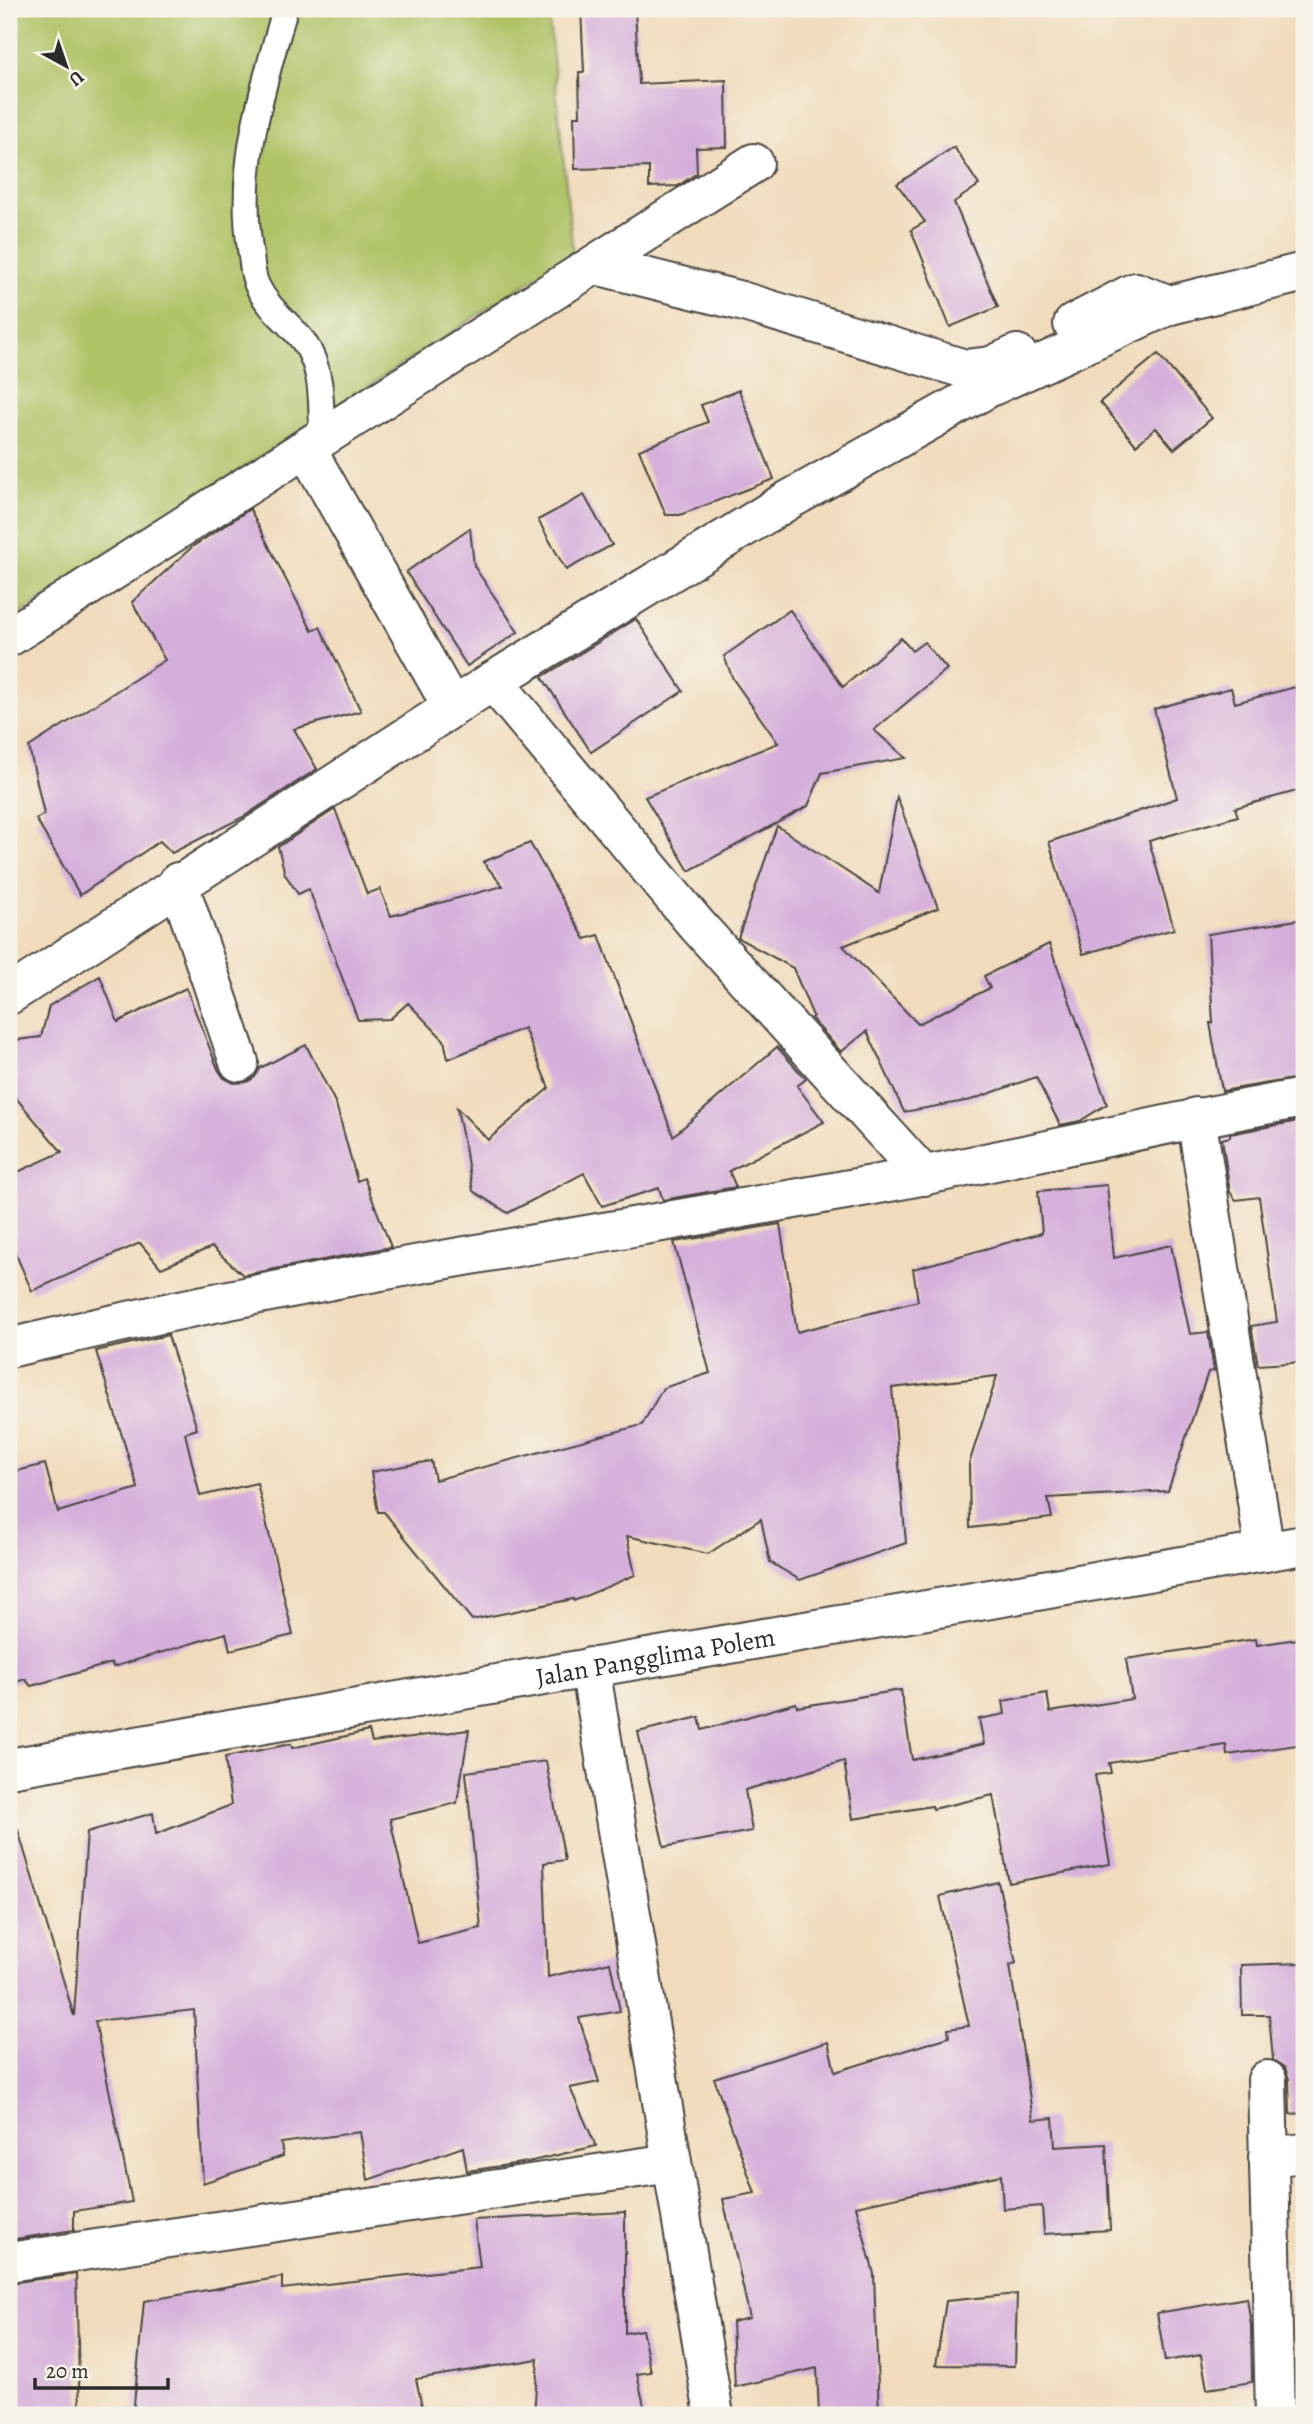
<svg xmlns="http://www.w3.org/2000/svg" width="1313" height="2424" font-family="Alegreya,serif">
<style>
.green{fill:#afc266;stroke:#6d7648;stroke-width:2}
.building{fill:#d5afdb}
.lines{fill:none;stroke-linecap:round;stroke-linejoin:round}
.service-casing{stroke:#494541;stroke-width:28}
.minor-casing{stroke:#494541;stroke-width:42}
.tertiary-casing{stroke:#494541;stroke-width:42}
.service{stroke:#fff;stroke-width:24}
.minor{stroke:#fff;stroke-width:38}
.tertiary{stroke:#fff;stroke-width:38}
.labels{text-anchor:middle;stroke-width:5;stroke-linejoin:round;paint-order:stroke}
.street-label{font-size:26px;fill:#2b2b2b;stroke:#f7f3e8}
</style>
<rect width="100%" height="100%" fill="#f7f3e8"/>
<filter id="ink" filterUnits="userSpaceOnUse"><feTurbulence type="fractalNoise" baseFrequency=".0143" numOctaves="2"/><feDisplacementMap in="SourceGraphic" scale="14" xChannelSelector="R" yChannelSelector="G"/><feConvolveMatrix kernelMatrix="1 2 1 2 8 2 1 2 1" color-interpolation-filters="sRGB"/></filter>
<filter id="wash" filterUnits="userSpaceOnUse"><feTurbulence type="fractalNoise" baseFrequency=".00686" numOctaves="4" result="noise"/><feDisplacementMap in="SourceGraphic" scale="28" xChannelSelector="R" yChannelSelector="G"/><feGaussianBlur stdDeviation="1.57" result="paint"/><feColorMatrix in="noise" values="0 0 0 0 0 0 0 0 0 0 0 0 0 0 0 0 0 1.4 0 .05"/><feComposite in="paint" operator="in"/></filter>
<g filter="url(#wash)">
<rect width="100%" height="100%" fill="#f1dbbc"/>
<polygon class="green" points="9,9 548,9 573,253 9,621"/>
<g id="blocks">
<g class="building">
<polygon points="581,9 635,9 639,84 726,80 727,147 696,148 697,173 678,186 649,187 649,167 575,169 574,116 580,116 579,72 584,72"/>
<polygon points="954,147 979,185 954,202 998,307 950,327 911,230 925,222 897,184"/>
<polygon points="1158,354 1212,418 1174,449 1156,428 1136,445 1100,402"/>
<polygon points="739,390 774,479 680,515 666,515 639,450 708,422 701,405"/>
<polygon points="584,495 612,545 566,570 538,520"/>
<polygon points="250,509 312,631 320,627 361,711 294,729 317,769 243,817 172,853 160,841 80,895 36,819 44,814 29,747 165,660 132,602 192,547"/>
<polygon points="470,528 474,566 518,632 467,666 406,572"/>
<polygon points="790,610 843,687 901,638 912,651 924,642 947,669 874,730 906,758 822,773 808,806 689,871 645,797 778,743 733,679 724,656"/>
<polygon points="636,619 683,691 591,752 542,677"/>
<polygon points="1295,687 1304,722 1304,789 1235,808 1238,816 1149,841 1174,929 1083,954 1049,842 1177,798 1154,709 1231,688 1235,703"/>
<polygon points="897,797 938,908 843,946 918,1024 990,988 984,976 1049,944 1107,1104 1080,1121 1060,1125 1036,1077 971,1100 904,1112 867,1031 841,1052 811,1018 813,1016 793,968 738,938 777,826 879,893"/>
<polygon points="335,809 367,894 380,889 391,916 503,886 483,862 530,843 585,939 599,935 673,1136 777,1047 806,1079 797,1086 824,1122 729,1171 736,1187 663,1200 659,1188 602,1206 584,1173 508,1213 473,1191 457,1108 488,1140 549,1088 524,1028 448,1059 444,1040 408,1003 390,1019 358,1020 309,889 298,894 285,874 278,847"/>
<polygon points="1304,919 1304,1077 1222,1091 1210,1023 1213,1023 1208,934"/>
<polygon points="100,976 118,1022 186,988 218,1069 224,1078 234,1083 247,1082 255,1077 260,1068 306,1045 336,1104 357,1181 364,1178 391,1247 243,1275 212,1247 161,1268 140,1243 32,1291 9,1239 9,1176 62,1152 9,1090 9,1041 41,1037 49,1006"/>
<polygon points="1304,1120 1304,1362 1258,1365 1251,1326 1277,1322 1259,1197 1236,1200 1230,1192 1222,1139 1230,1137 1230,1134"/>
<polygon points="1107,1185 1114,1258 1171,1245 1190,1334 1208,1332 1214,1371 1208,1372 1168,1491 1048,1498 1052,1518 970,1528 969,1464 997,1376 892,1388 906,1543 800,1580 770,1562 761,1519 708,1554 627,1536 635,1575 574,1601 573,1599 472,1620 384,1512 378,1512 371,1472 431,1461 435,1480 642,1425 663,1388 710,1373 674,1242 780,1224 797,1332 918,1301 913,1269 1042,1233 1038,1191"/>
<polygon points="168,1335 197,1429 185,1433 200,1496 257,1483 293,1635 230,1650 226,1633 113,1667 112,1663 31,1686 25,1679 9,1684 9,1473 45,1464 58,1512 138,1488 96,1351"/>
<polygon points="1304,1638 1304,1744 1227,1755 1226,1745 1109,1763 1111,1773 1095,1775 1110,1864 1009,1883 993,1795 933,1809 932,1806 853,1819 844,1761 745,1790 752,1831 664,1847 638,1732 699,1717 702,1730 796,1703 797,1707 901,1690 912,1760 984,1744 979,1719 1005,1714 1003,1701 1047,1693 1050,1712 1132,1699 1126,1659 1256,1639 1257,1645"/>
<polygon points="469,1730 457,1803 390,1819 418,1943 481,1928 466,1772 546,1761 565,1860 544,1863 548,1977 610,1962 620,2011 579,2018 599,2082 570,2088 596,2146 528,2162 467,2171 463,2147 368,2180 360,2132 281,2143 283,2156 203,2183 194,2010 95,2021 132,2202 74,2211 74,2230 9,2240 9,1831 18,1830 74,2016 87,1832 153,1813 156,1834 231,1805 225,1757 291,1744 292,1748 369,1731 372,1742"/>
<polygon points="998,1882 1016,1963 1010,1965 1033,2120 1053,2118 1055,2147 1106,2144 1110,2230 1044,2234 1042,2206 1003,2209 1001,2175 856,2206 874,2274 879,2415 819,2415 817,2368 735,2387 732,2322 750,2318 723,2199 755,2193 714,2078 828,2042 835,2072 949,2037 948,2029 969,2026 940,1896"/>
<polygon points="1304,1963 1304,2113 1290,2114 1289,2079 1285,2068 1273,2060 1269,2015 1242,2015 1241,1965"/>
<polygon points="625,2212 625,2333 642,2330 651,2372 637,2374 646,2415 534,2415 538,2359 416,2379 424,2415 133,2415 144,2301 282,2277 282,2289 480,2267 474,2220"/>
<polygon points="76,2274 80,2415 9,2415 9,2283"/>
<polygon points="1017,2294 1015,2366 936,2365 946,2301"/>
<polygon points="1247,2298 1251,2325 1252,2382 1207,2389 1201,2355 1165,2361 1157,2313"/>
</g>
</g>
</g>
<g filter="url(#ink)">
<use href="#blocks" fill-opacity="0" stroke="#494541" stroke-width="2"/>
<g class="lines">
<g class="service-casing">
<path id="service" d="M285,9c-22,80 -48,155 -35,240 2,11 2,26 7,36 11,24 32,37 47,57 20,29 17,65 18,98"/>
</g>
<g class="minor-casing">
<g id="minor">
<polyline points="596,265 741,301 965,369 991,366 1017,354"/>
<polyline points="1073,324 1131,294 1136,292 1170,305"/>
<polyline points="307,450 452,707"/>
<polyline points="9,637 754,163"/>
<polyline points="493,681 696,924 924,1176"/>
<polyline points="178,882 239,1062"/>
<polyline points="9,995 493,681 787,501 988,388 1170,305 1304,272"/>
<polyline points="1196,1117 1265,1552"/>
<path d="M9,1348c279,-67 564,-109 847,-160 150,-26 298,-64 448,-90"/>
<polyline points="590,1667 714,2415"/>
<polyline points="1267,2080 1275,2415"/>
<polyline points="1268,2157 1304,2153"/>
<polyline points="9,2262 671,2163"/>
</g>
</g>
<g class="tertiary-casing">
<g id="tertiary">
<path id="s1" d="M9,1768l1295,-223"/>
</g>
</g>
<use href="#service" class="service"/>
<use href="#minor" class="minor"/>
<use href="#tertiary" class="tertiary"/>
</g>
</g>
<g class="labels">
<g class="street-label">
<text dy="9" stroke="none"><textPath href="#s1" startOffset="656">Jalan Pangglima Polem</textPath></text>
</g>
</g>
<rect width="1313" height="2424" fill="none" stroke="#f7f3e8" stroke-width="35"/>
<g transform="translate(66 66) rotate(140)" stroke="#f7f3e8" stroke-width="5" paint-order="stroke">
<path d="M0-5L12 26L0 18L-12 26Z" fill="#2b2b2b"/>
<text y="-10" font-size="19" font-weight="bold" text-anchor="middle" fill="#2b2b2b">U</text>
</g>
<path d="M35 2378v10h133v-10" fill="none" stroke="#2b2b2b" stroke-width="3.5"/>
<text x="46" y="2378" font-size="21" fill="#2b2b2b" stroke="#f7f3e8" stroke-width="5" paint-order="stroke">20 m</text>
</svg>
